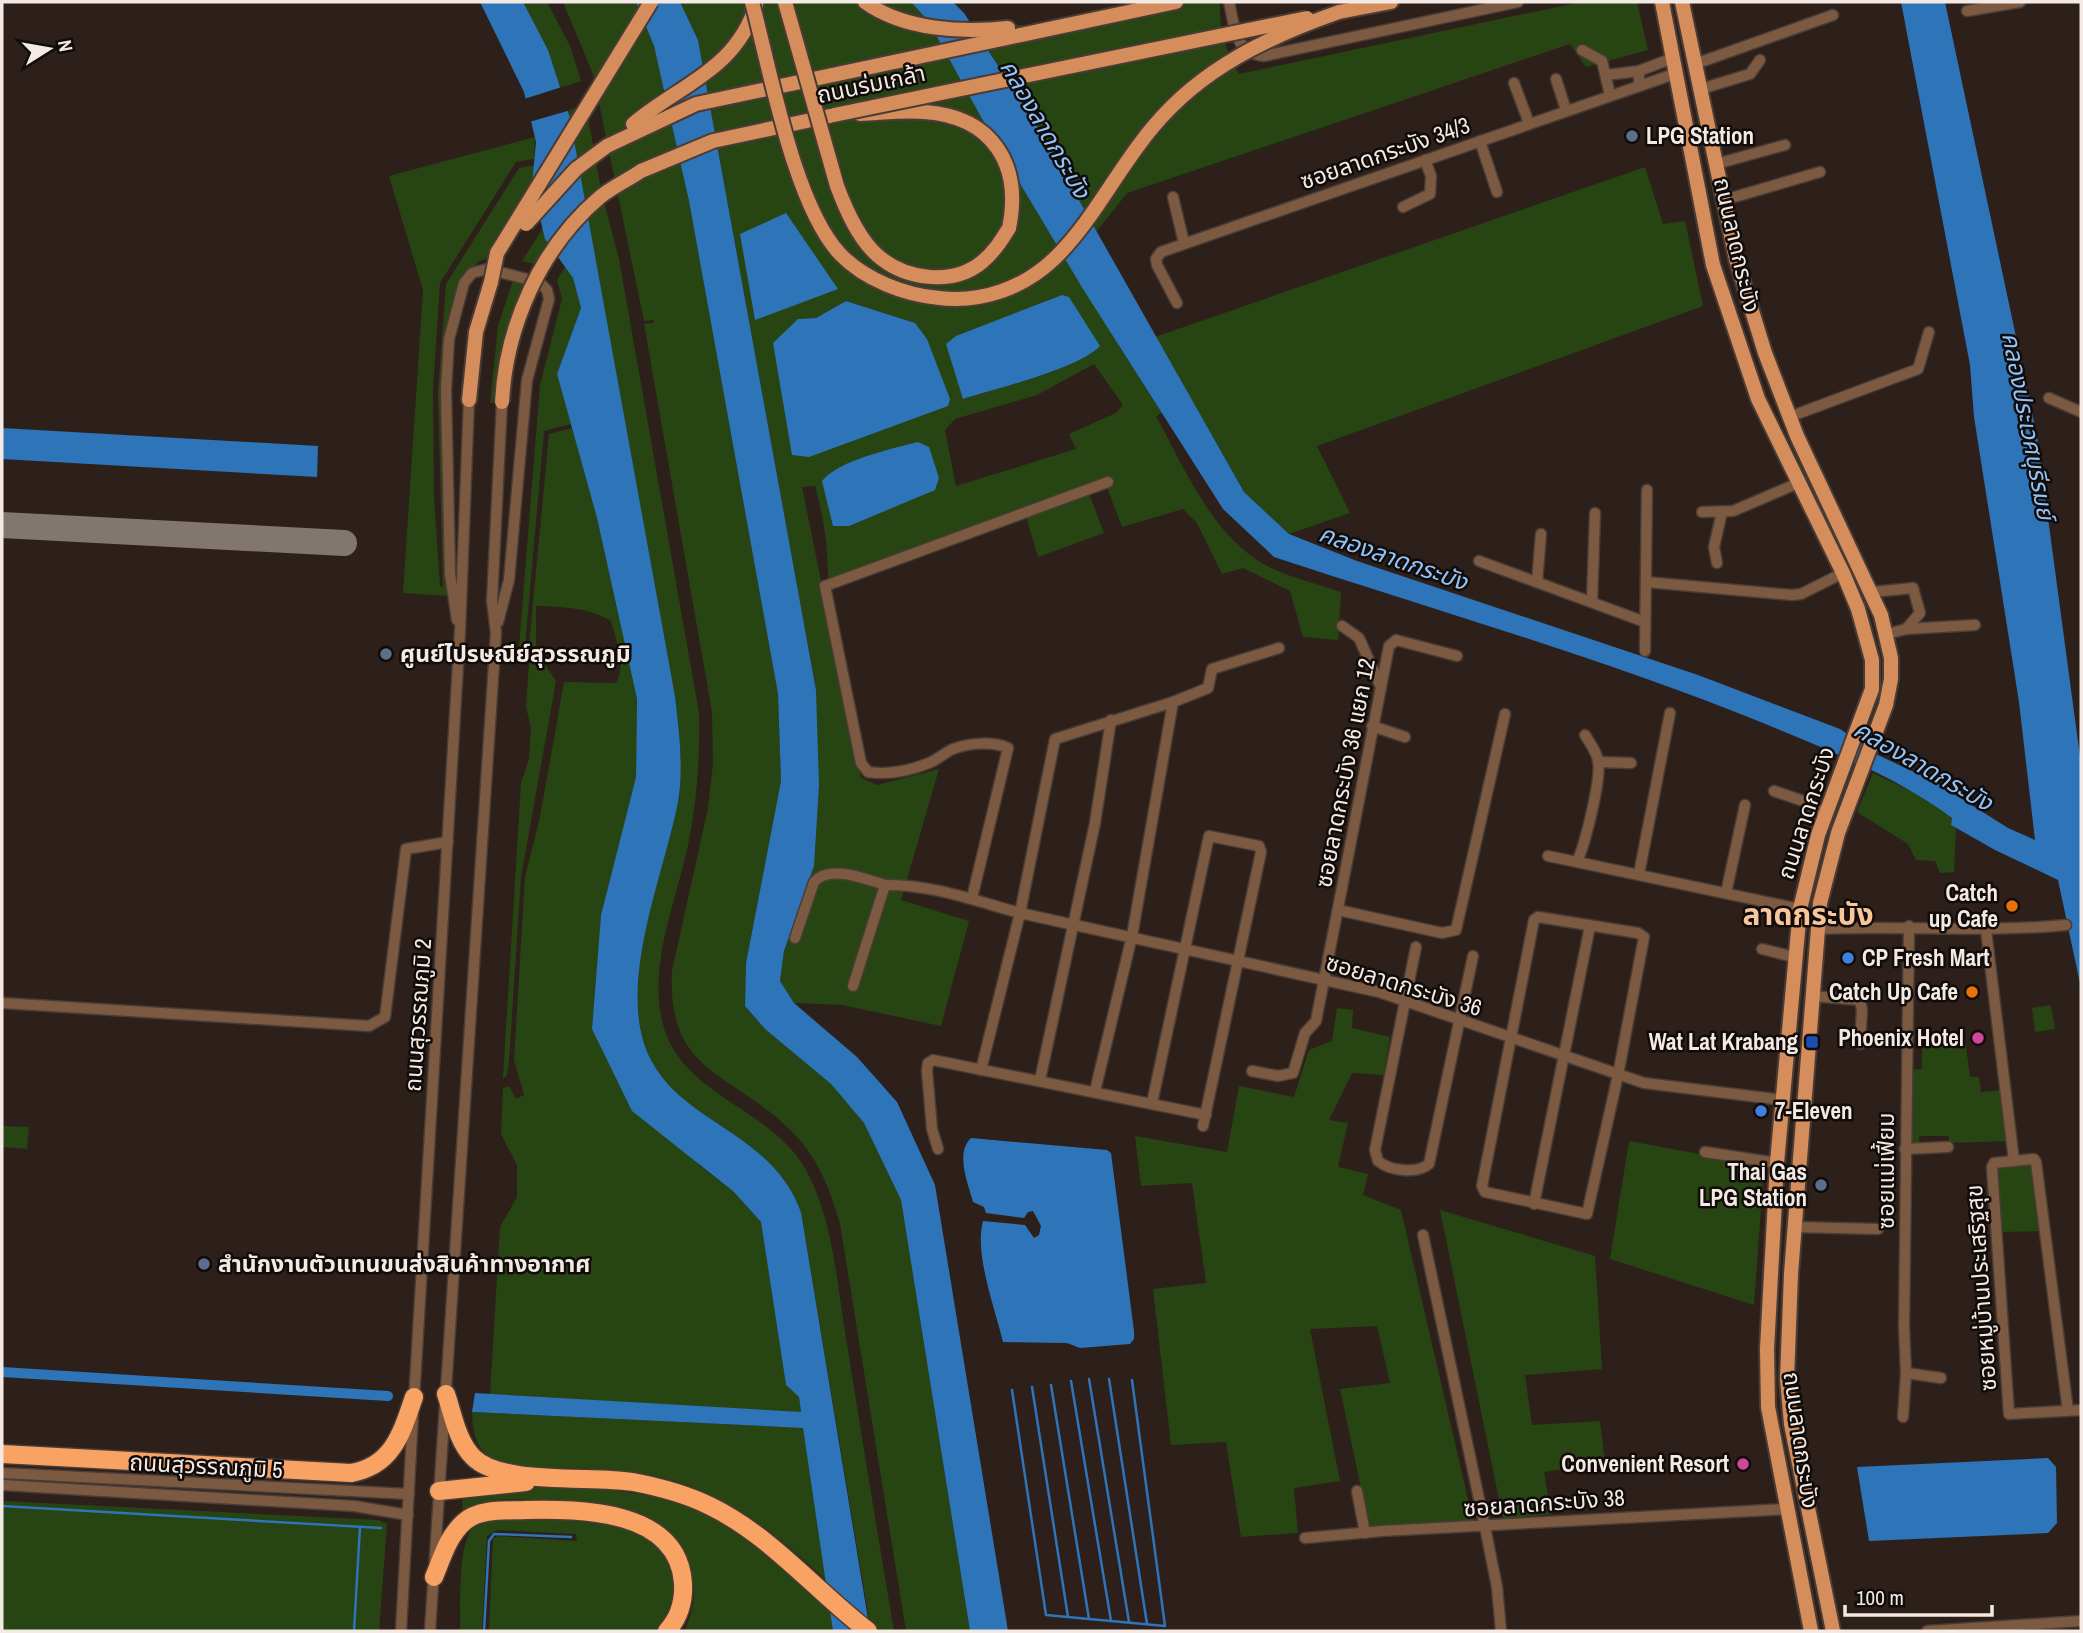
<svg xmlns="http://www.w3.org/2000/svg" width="2083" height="1633" font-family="'Archivo Narrow','Noto Sans Thai',sans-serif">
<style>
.green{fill:#274512;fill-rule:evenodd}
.water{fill:#2e74b9}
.pier{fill:#2d201a}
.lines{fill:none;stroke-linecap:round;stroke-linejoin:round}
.stream{stroke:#2e74b9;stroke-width:2.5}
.canal{stroke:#2e74b9;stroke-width:10}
.taxiway{stroke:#827670;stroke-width:26}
.street-casing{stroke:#493c36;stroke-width:13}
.primary-casing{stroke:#493c36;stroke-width:18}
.highway-casing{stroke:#493c36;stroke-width:21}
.street{stroke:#7c5a41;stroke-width:10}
.primary{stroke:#d58e5b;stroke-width:14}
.highway{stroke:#f8a364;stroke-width:18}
.primary-bridge-casing{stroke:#493c36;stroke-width:18;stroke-linecap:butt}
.primary-bridge{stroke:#d58e5b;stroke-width:14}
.service-dot{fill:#5c6f8a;stroke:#110b09;stroke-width:2.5}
.food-dot{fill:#e8710a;stroke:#110b09;stroke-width:2.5}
.shop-dot{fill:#3f7fe0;stroke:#110b09;stroke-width:2.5}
.hotel-dot{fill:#d1479c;stroke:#110b09;stroke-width:2.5}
.transit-dot{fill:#1a4fb4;stroke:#110b09;stroke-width:2.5}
.labels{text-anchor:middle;stroke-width:5;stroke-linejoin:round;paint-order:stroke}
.street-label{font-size:23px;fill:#f3eae5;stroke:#110b09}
.poi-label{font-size:23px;font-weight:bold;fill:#f3eae5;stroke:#110b09;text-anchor:end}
.water-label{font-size:24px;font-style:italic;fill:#91c4fb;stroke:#110b09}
.district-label{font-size:30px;font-weight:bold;fill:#f7c79b;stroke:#110b09}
</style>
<rect width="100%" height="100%" fill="#2d201a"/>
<g class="green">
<polygon points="523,2 547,2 570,46 581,81 561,88"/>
<path d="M563,2h73l18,44 35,155 89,493 3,87 -35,182 -1,43 20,23 66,55 33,39 37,77 69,431h-64l-66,-407c-11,-38 -24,-71 -54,-98 -60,-56 -119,-55 -114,-155l36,-163 5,-44 -1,-52 -68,-388 10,-1v-3l-10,1 -51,-247z"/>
<path d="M680,2h231c35,37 53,87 79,131 56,94 113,188 172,280l-6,3c29,53 57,122 113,151 22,11 49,17 72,25l-3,48 -35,-3 -13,-46 -47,-23 -21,6 -25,-51 -14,-14 -61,18 -16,-42 -18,6 16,42 -66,24 -13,-44 -197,68c0,-33 -4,-63 -13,-95l-13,1 59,291 16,7 62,-16 -38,131 68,21 -28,105 -99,-21 -48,-2 -14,-22 4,-30 30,-85 2,-176 -118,-650zM1062,295l7,3 30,48c-21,23 -104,43 -136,53l55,-86zM846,301l69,22 -117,-4 18,-1zM1094,364l29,41 -7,8 -47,21 7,15 -120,37 -11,-56 10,-11 82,-24z"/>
<path d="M1130,2h90c-1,28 5,48 19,72l342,-72h56l11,48 -62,17 -16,-23 -443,149 -31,39 -59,-107 -67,-103c39,3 134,12 160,-20z"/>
<path d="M586,106l15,84 18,69 80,454c1,45 -2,88 -11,132 -12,57 -39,117 -26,176 17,75 110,86 144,149 28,51 31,117 41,174 15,96 31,192 47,287h-23l-70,-419c-29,-80 -116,-87 -150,-152 -37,-71 13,-184 27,-258 6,-35 1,-71 -3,-106l-107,-586z"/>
<polygon points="535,137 534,159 516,162 440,283 433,389 434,497 440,586 443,587 438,392 446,284 519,168 534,165 532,184 492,257 479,261 461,283 448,339 448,596 403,593 423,290 389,176"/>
<polygon points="1645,167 1663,224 1685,221 1703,306 1317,446 1350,513 1289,534 1244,492 1155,337"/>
<polygon points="543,228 551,246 538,265 522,261"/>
<polygon points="565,267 573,278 581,308 557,374 571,424 544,431 525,646 519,647 540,385 562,299 557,280"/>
<polygon points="514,277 529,281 498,403 490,403 498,326"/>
<path d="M572,428l25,90 40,181 -1,78 -35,138 -9,114 108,137 34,26 27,30 25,163 13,12 2,16 -311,-19 10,-167 17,-30v-32l-16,-31 2,-46 6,-2 7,13 8,-4 -10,-35 11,-183 15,-60 24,-135 52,1c10,-15 0,-45 -5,-62 -23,-14 -48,-14 -75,-15v40h-7l20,-212z"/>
<polygon points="529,663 544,663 556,681 521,877 509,1061 507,1076 503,1078 521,783 529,759 531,728 526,707"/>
<polygon points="1873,773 1926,798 1952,818 1951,825 1956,828 1954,872 1940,873 1935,861 1916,860 1908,844 1857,812"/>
<polygon points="2051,1005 2055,1029 2035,1032 2032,1008"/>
<polygon points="1337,1008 1353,1010 1352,1028 1390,1037 1384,1075 1352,1073 1329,1120 1348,1123 1338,1167 1368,1174 1363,1195 1401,1210 1473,1521 1369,1526 1340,1389 1390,1383 1377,1326 1310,1329 1340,1481 1294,1488 1298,1533 1241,1537 1226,1442 1171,1445 1153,1289 1206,1283 1192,1183 1141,1186 1135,1136 1227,1152 1239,1086 1294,1097 1309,1050 1332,1041"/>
<polygon points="1964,1031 1970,1077 1979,1077 1981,1092 2002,1090 2009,1141 1949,1143 1949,1136 1919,1136 1919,1144 1909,1145 1909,1070 1922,1069 1922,1034"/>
<polygon points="2,1126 29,1127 27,1149 3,1147 2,1155"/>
<polygon points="1629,1141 1764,1166 1754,1305 1610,1259"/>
<polygon points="2032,1162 2039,1231 2003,1232 1994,1169"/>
<polygon points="1440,1210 1595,1256 1602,1369 1525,1375 1532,1425 1600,1421 1605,1462 1544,1472 1551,1514 1503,1519"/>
<path d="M472,1412l331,16 23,152c-51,-47 -106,-93 -177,-105 -19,-4 -39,-4 -58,-6 -24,-2 -70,1 -90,-6 -25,-9 -28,-29 -29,-51z"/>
<path d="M526,1487c114,1 177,6 265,87 11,9 33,23 39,36 3,6 2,15 3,21h-149c28,-54 -6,-106 -61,-122 -24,-7 -50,-7 -74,-8 -32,-2 -61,-6 -87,14l1,-24z"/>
<polygon points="2,1501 378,1520 387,1524 379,1631 2,1631"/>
<path d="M497,1514c53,4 191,-1 180,83 -2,11 -11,24 -16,34h-172l4,-92 5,-3 79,5 -1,-7 -79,-4 -10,6 -5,95h-22c1,-26 -3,-84 13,-104 7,-7 15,-10 24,-13z"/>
</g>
<g class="water">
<path d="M480,2h43l25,48 22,68 105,578c4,35 9,71 3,106 -14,74 -64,187 -27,258 34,65 121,72 150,152l69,419h-37l-30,-203 -331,-16 3,-19 326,19 -2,-15 -13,-12 -25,-163 -27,-30 -102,-81 -40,-82 9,-114 35,-138 1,-78 -40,-181 -40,-144 24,-66 -8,-30 -28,-39 -13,-55 4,-42 -12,-50z"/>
<polygon points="636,2 680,2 698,40 816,690 819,785 814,866 784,951 780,981 794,1003 857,1057 897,1102 935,1185 1008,1631 970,1631 901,1200 864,1123 831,1084 765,1029 745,1006 746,963 781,781 778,694 689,201 654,46"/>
<path d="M911,2h42l11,11 73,113 207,366 45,42 68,27 341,114 142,54 38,26 57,27 73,46 27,12 -16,-138 -45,-285 -4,-52 -69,-363h44l92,434 44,328v224l-23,-108 -63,-30 -44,-25 1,-7c-56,-42 -125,-68 -189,-95 -160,-65 -326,-112 -489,-166l-51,-48 -140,-220 -96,-161 -58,-106z"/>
<polygon points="786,213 838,289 755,320 740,234"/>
<path d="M1062,295l7,2 31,49c-22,23 -105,43 -137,53l-17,-55 10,-8z"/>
<polygon points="846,301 915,323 927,339 950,399 948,406 809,457 792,455 773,343 798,319 816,318"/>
<polygon points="2,428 318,446 317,477 2,459"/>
<path d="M918,442l11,5 10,31 -4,12 -86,36h-16l-11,-45c17,-21 69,-32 96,-39z"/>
<path d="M971,1138l136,12 4,3 23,178v8l-4,5 -50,4 -13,-5 -64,-1c-8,-34 -29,-88 -20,-121l42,4 9,13 5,-3 2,-9 -8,-15 -5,1 -4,6 -38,-5 -2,-6 -11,-5c-5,-19 -18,-49 -2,-64z"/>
<polygon points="2048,1458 2056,1467 2057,1523 2048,1533 1869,1541 1857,1467"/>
</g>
<polygon class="pier" points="565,86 571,110 529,122 524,99"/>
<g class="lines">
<g class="stream">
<polyline points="1089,1379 1129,1622"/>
<polyline points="1109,1379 1147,1624"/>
<polyline points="1071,1381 1111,1621"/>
<polyline points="1051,1385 1089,1619"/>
<polyline points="1032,1387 1068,1617"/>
<polyline points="1012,1390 1046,1615 1165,1626 1132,1380"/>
<polyline points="2,1506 381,1528"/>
<polyline points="354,1631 360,1527"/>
<polyline points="484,1631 489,1541 494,1534 571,1537"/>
</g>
<polyline class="canal" points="2,1372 388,1396"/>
<polyline class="taxiway" points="2,525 344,543"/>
<g class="street-casing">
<g id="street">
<path d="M1229,2c6,25 5,51 35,54l254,-54"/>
<polyline points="1967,11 2020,2"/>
<polyline points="1582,50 1602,61 1610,95"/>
<polyline points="1695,64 1833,15"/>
<polyline points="1606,75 1639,71"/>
<polyline points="1556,79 1566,110"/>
<polyline points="1514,83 1529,123"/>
<polyline points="1639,85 1639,71 1673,58"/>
<polyline points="1701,89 1750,74 1760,60"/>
<polyline points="1480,141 1497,192"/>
<polyline points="1716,164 1785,145"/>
<polyline points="1173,197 1184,243"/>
<polyline points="1724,200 1820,172"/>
<polyline points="1403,207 1430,194 1431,176 1425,160"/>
<polyline points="1177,303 1157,265 1156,259 1161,252 1677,73"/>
<polyline points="2049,398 2081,412"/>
<polyline points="1789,417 1918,369 1929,332"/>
<polyline points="1702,512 1733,511 1796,484"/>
<polyline points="1479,561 1645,622"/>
<polyline points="1717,563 1714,547 1722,512"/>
<polyline points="1537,582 1541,534"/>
<polyline points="1646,582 1792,595 1801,594 1843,573"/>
<polyline points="1872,592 1913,588 1920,613 1906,629"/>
<polyline points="1592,602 1595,513"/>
<polyline points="457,620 450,574 446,390 449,339 464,283 472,273 487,269 539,282 547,290 549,299 527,380 509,580 498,622"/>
<polyline points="1342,626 1359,638 1380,685"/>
<polyline points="1887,634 1906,629 1975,625"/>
<polyline points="1645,651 1647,490"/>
<polyline points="1372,726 1405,737"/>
<path d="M1585,735c5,8 11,16 13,25 4,18 -13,84 -21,102l223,47"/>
<polyline points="1598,762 1631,763"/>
<polyline points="1774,791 1806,802 1826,815"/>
<polyline points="1548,856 1577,862"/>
<polyline points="1639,874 1670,713"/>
<polyline points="1726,893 1745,805"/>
<path d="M972,898l36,-150c-15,-7 -39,-5 -55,1 -9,4 -16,11 -24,14 -20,8 -40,12 -61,9l-7,-9 -36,-177 283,-104"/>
<polyline points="1338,910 1442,933 1456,930 1505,714"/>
<polygon points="1538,917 1638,933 1644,937 1618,1075 1587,1214 1485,1192 1482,1186 1534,920"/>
<path d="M1817,929c83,-4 166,4 249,-4"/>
<polyline points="1986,930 2014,1161"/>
<path d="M795,938l19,-56c15,-18 51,-3 71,3"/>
<path d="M1416,947l-41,203 3,11c12,10 39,13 51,3l44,-208"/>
<polyline points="1762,949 1794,957"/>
<path d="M853,986l32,-101c45,-1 91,16 135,28l359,79 265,91 139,17"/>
<polyline points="1811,996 1860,1000 1862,1010 1860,1044"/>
<polyline points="2,1003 369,1026 385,1017 406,849 448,842"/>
<polyline points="981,1070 1020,913 1055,739 1173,702"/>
<polyline points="1252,1071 1278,1076 1293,1073 1305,1033 1316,1021 1389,646 1396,640 1457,656"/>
<polyline points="1040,1080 1095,823 1111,720"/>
<polyline points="1095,1091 1132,936 1173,702 1208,688 1212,669 1279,648"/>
<polyline points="1152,1103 1209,836 1259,846 1261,852 1203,1126"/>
<polyline points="938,1149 932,1129 927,1071 928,1063 933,1060 1206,1115"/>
<polyline points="1905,1149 1948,1147"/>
<polyline points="1705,1152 1777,1163"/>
<polyline points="1534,1204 1590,926"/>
<polyline points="1795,1227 1878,1229"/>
<polyline points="1423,1235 1485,1527 1497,1587 1501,1631"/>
<polyline points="1906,1373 1941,1378"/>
<polyline points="414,1400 460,631 469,400"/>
<polyline points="2068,1411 2036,1162 2034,1159 1994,1163 1992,1167 2009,1414 2081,1410"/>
<polyline points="1903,1417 1906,1373 1904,1327 1909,926"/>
<polyline points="2,1473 409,1494"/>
<polyline points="2,1485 354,1506 408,1515"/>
<polyline points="1357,1491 1365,1533"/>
<polyline points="1305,1538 1382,1531 1787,1509"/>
<polyline points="401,1631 413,1415"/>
<polyline points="430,1631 496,633 492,601 502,402"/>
<polyline points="1927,1631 2081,1621"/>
</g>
</g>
<g class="primary-casing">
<g id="primary">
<path d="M865,2c39,28 97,31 143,26"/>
<polyline points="1662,2 1713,265 1758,399 1843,573 1858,609 1872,660 1872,689 1818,835 1800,909 1777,1163 1767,1349 1768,1407 1811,1631"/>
<polyline points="1682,2 1736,259 1765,353 1797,436 1881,615 1891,658 1891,679 1886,705 1838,833 1820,903 1791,1274 1787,1379 1791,1424 1833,1631"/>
<polyline points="1339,12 1391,2"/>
<path d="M860,114c22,-1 44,-4 65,-2 68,5 97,53 84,116"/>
<path d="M633,124c46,-39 103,-54 123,-119"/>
<polyline points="576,169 607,146 696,104 1176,2"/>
<polyline points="641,171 713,141 830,116"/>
<polyline points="469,400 476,332 491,282"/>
</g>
</g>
<g class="highway-casing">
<g id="highway">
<path d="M446,1394c7,20 11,47 27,63 28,29 120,18 160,25 26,5 53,12 77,24 60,29 106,85 158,125"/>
<path d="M2,1454l349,19c42,-7 51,-41 63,-76"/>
<polyline points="439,1491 526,1482"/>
<path d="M434,1577c8,-19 14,-41 30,-55 16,-14 43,-11 62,-12 54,-1 152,-1 157,73 1,18 -3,34 -16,48"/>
</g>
</g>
<use href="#street" class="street"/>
<use href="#primary" class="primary"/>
<use href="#highway" class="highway"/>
<g class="primary-bridge-casing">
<g id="primary-bridge">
<path d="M752,2c18,67 42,203 88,252 25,26 65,41 99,44 43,5 85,-10 116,-40 39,-38 63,-90 98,-131 49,-59 115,-90 186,-115"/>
<path d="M785,2l52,184c9,24 21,52 40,69 28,25 76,31 105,7 12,-10 19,-21 27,-34"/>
<polyline points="834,115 1307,18"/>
<polyline points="526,224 576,169"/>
<polyline points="491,282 497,253 651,2"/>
<path d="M502,402c4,-77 39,-155 98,-205 12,-10 28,-17 41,-26"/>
</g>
</g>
<use href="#primary-bridge" class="primary-bridge"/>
</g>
<g class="service-dot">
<circle cx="1632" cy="136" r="7"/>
<circle cx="386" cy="654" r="7"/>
<circle cx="1821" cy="1185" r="7"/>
<circle cx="204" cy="1264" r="7"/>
</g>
<g class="food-dot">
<circle cx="2012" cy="906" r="7"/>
<circle cx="1972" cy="992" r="7"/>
</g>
<g class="shop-dot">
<circle cx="1848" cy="958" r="7"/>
<circle cx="1761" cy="1111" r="7"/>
</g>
<g class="hotel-dot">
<circle cx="1978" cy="1038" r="7"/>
<circle cx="1743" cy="1464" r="7"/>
</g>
<rect class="transit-dot" x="1805" y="1035" width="14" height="14" rx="3.5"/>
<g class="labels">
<g class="street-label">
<text transform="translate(871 84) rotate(-12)" y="8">ถนนร่มเกล้า</text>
<text transform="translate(1385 153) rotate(-19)" y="8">ซอยลาดกระบัง 34/3</text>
<text transform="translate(1737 245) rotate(77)" y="8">ถนนลาดกระบัง</text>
<text transform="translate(1345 773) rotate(-79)" y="8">ซอยลาดกระบัง 36 แยก 12</text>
<text transform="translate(1806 813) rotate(-72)" y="8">ถนนลาดกระบัง</text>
<text transform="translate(1404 985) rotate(17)" y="8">ซอยลาดกระบัง 36</text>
<text transform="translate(418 1015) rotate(-86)" y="8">ถนนสุวรรณภูมิ 2</text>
<text transform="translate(1886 1171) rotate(-90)" y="8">ซอยแม่เฟี้ยม</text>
<text transform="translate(1981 1288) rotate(-94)" y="8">ซอยหมู่บ้านประเสริฐสุข</text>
<text transform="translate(1801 1440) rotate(82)" y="8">ถนนลาดกระบัง</text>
<text transform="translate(206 1466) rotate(3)" y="8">ถนนสุวรรณภูมิ 5</text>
<text transform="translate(1544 1503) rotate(-4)" y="8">ซอยลาดกระบัง 38</text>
</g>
<g class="poi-label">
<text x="1646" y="144" text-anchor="start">LPG Station</text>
<text x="400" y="662" text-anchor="start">ศูนย์ไปรษณีย์สุวรรณภูมิ</text>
<text x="1998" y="901">Catch<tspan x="1998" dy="26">up Cafe</tspan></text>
<text x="1862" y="966" text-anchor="start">CP Fresh Mart</text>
<text x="1958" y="1000">Catch Up Cafe</text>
<text x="1964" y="1046">Phoenix Hotel</text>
<text x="1798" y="1050">Wat Lat Krabang</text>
<text x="1775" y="1119" text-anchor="start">7-Eleven</text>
<text x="1807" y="1180">Thai Gas<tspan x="1807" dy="26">LPG Station</tspan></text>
<text x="218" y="1272" text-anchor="start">สำนักงานตัวแทนขนส่งสินค้าทางอากาศ</text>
<text x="1729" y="1472">Convenient Resort</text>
</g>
<g class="water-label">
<text transform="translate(1045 129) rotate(60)" y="8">คลองลาดกระบัง</text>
<text transform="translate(2028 426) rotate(79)" y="8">คลองประเวศบุรีรมย์</text>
<text transform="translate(1393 558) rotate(19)" y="8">คลองลาดกระบัง</text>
<text transform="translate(1923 766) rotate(30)" y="8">คลองลาดกระบัง</text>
</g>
<g class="district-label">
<text x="1808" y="925">ลาดกระบัง</text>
</g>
</g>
<rect width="2083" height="1633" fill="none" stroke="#f3eae5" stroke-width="7"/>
<g transform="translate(49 49) rotate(79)" stroke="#110b09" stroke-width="5" paint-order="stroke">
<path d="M0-5L12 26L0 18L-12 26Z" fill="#f3eae5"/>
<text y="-10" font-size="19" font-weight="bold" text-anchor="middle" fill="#f3eae5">N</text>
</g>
<path d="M1845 1605v10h147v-10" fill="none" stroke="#f3eae5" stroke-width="3.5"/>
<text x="1856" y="1605" font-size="21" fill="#f3eae5" stroke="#110b09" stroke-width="5" paint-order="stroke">100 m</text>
</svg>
